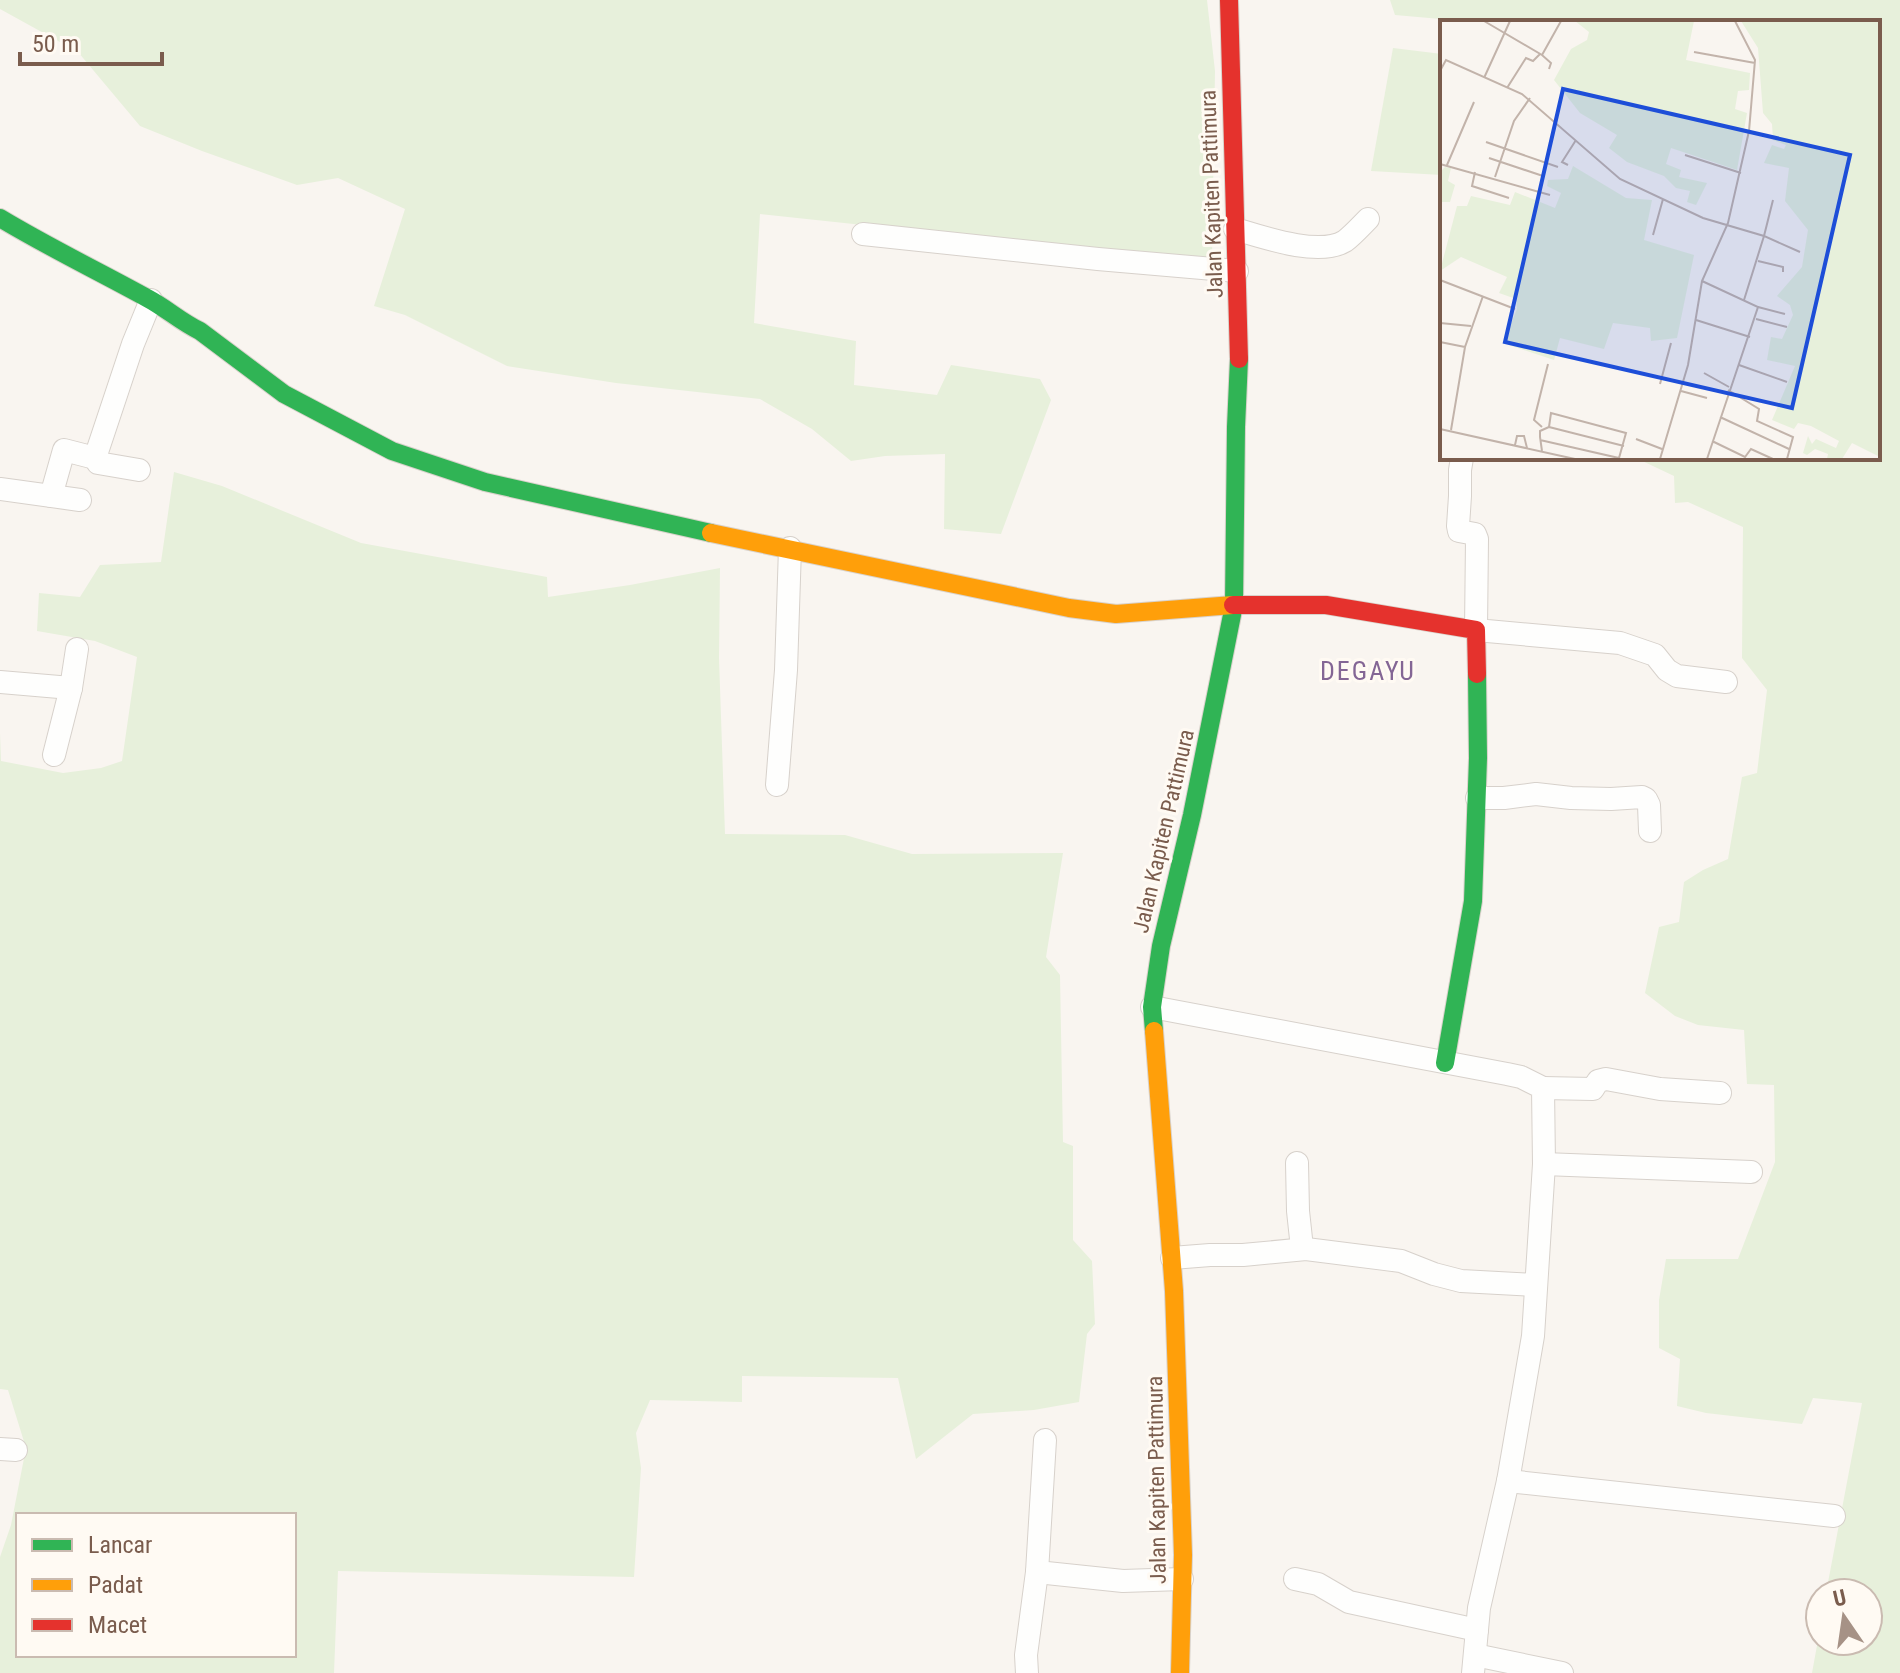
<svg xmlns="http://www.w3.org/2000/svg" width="1900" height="1673" font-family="'Roboto Condensed',sans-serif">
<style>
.green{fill:#e7f0db;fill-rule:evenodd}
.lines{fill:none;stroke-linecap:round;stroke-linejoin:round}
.street-casing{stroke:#d7d1cb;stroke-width:24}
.fast-casing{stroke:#d9d2cb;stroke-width:20}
.slow-casing{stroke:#d9d2cb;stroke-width:20}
.jam-casing{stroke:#d9d2cb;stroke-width:20}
.street{stroke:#fefefd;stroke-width:22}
.fast{stroke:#30b455;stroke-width:18}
.slow{stroke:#ff9f0a;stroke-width:18}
.jam{stroke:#e5322d;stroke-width:18}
.labels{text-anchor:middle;stroke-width:6;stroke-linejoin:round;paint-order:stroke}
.street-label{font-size:22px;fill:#7a5c4d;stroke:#fffaf3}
.quarter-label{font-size:26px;letter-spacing:2px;fill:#846695;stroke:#fffaf3}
.inset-road{fill:none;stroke:#c2b3aa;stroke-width:2}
.view{fill:#1d4ed8;fill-opacity:0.15;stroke:#1d4ed8;stroke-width:4}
.inset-edge{fill:none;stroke:#7a5c4d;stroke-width:4}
</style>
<rect width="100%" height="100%" fill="#f9f5f0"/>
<g class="green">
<polygon points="0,0 1207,0 1215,71 1212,258 985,238 760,214 754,323 856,341 854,385 937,395 951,365 1040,379 1051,400 1001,534 944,529 945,454 885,456 851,461 812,429 760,399 616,383 507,366 405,315 374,306 405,209 338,178 297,185 202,151 140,126 78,52 0,9"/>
<polygon points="1390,0 1900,0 1900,1673 1812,1673 1820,1629 1820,1641 1868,1641 1868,1593 1826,1593 1862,1403 1813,1398 1802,1424 1706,1413 1677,1406 1680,1359 1659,1348 1659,1300 1666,1259 1738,1259 1775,1162 1774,1085 1747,1084 1744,1030 1698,1025 1675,1016 1645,993 1659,927 1679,922 1684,882 1703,870 1728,859 1742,777 1757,773 1767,690 1742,658 1743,527 1688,502 1675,503 1674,476 1636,458 1878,458 1878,22 1475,22 1395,15"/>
<polygon points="1393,48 1442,54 1442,175 1371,171"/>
<path d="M174,472l48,14 139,57 186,34 1,20 82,-12 90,-17 -1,90 6,176 120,1 67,19 151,-1 -17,104 14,18 3,167 10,4v94l19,21 3,63 -8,10 -8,68 -45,8 -61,4 -57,45 -18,-81 -156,-2v26l-92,-2 -14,33 5,35 -7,109 -296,-6 -4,102h-334v-116l11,-32 15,-77 -18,-58 -8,-1v-656l1,28 62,12 38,-5 21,-7 15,-104 -42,-16 -58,-10 2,-38 41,4 20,-32 61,-3zM18,1515h276v140h-276z"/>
</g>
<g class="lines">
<g class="street-casing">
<g id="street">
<path d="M1235,229c27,8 84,28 110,12 8,-6 16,-15 23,-22"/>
<polyline points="863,234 1098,259 1237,271"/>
<polyline points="1462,458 1460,470 1460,496 1458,526 1459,531 1475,534 1477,539 1476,630 1620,643 1655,655 1667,670 1677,676 1726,682"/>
<polyline points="139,470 98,463 95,458 133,344 151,300"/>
<polyline points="0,489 80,500"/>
<polyline points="51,496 64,450 95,458"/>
<polyline points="0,682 71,688"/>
<polyline points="54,755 71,688 77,649"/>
<polyline points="777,785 786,670 790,548"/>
<polyline points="1477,798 1504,798 1536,794 1571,798 1611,799 1642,797 1646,799 1649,805 1650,831"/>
<polyline points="1152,1007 1507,1074 1521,1077 1543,1088 1544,1164 1533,1336 1508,1481 1479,1608 1473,1673"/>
<polyline points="1543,1088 1593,1089 1598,1081 1606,1079 1660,1089 1720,1093"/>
<polyline points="1297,1163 1298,1211 1302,1248"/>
<polyline points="1544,1164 1751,1172"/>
<polyline points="1172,1258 1210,1255 1243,1255 1306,1249 1401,1261 1434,1274 1461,1281 1536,1285"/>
<polyline points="0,1449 16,1450"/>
<polyline points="1508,1481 1834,1516"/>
<polyline points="1037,1572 1123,1581 1182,1579"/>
<polyline points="1295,1579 1318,1584 1349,1602 1477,1630"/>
<polyline points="1475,1655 1562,1673"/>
<polyline points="1027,1673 1026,1655 1037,1572 1045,1440"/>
</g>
</g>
<g class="fast-casing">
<g id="fast">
<path d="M0,218c48,29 98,53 147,80 19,10 34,24 53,33l84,63 108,57 93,31 226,51"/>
<polyline points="1154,1031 1152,1007 1161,946 1192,815 1234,605 1236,427 1239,359"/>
<polyline points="1445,1063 1473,901 1478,758 1477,674"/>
</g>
</g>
<g class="slow-casing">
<g id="slow">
<polyline points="711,533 1069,608 1116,614 1233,605"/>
<polyline points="1154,1031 1174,1291 1183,1555 1180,1673"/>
</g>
</g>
<g class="jam-casing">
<g id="jam">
<polyline points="1229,0 1239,359"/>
<polyline points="1233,605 1326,605 1476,630 1477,674"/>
</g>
</g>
<use href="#street" class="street"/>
<use href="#fast" class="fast"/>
<use href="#slow" class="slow"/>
<use href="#jam" class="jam"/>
</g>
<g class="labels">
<g class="street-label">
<text transform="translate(1211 194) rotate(-92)" y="8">Jalan Kapiten Pattimura</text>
<text transform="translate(1163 831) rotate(-77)" y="8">Jalan Kapiten Pattimura</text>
<text transform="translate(1156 1480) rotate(-91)" y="8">Jalan Kapiten Pattimura</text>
</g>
<g class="quarter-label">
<text x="1368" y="680">DEGAYU</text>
</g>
</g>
<g transform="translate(1440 20)">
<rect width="440" height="440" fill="#f9f5f0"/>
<path d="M135,1h119l-8,39 64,13 -1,17 -11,1 -3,18 12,4 -10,57 -66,-22 -5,16 15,6 -2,7 28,6 -11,22 -9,-3 3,-11 -14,-3 -12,-12 -37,-14 -18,-14 8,-13 -37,-22 -26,-33 17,-31 16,-9 2,-8zM301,1h139v436l-28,-14 -10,16h-15l1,-5 -13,-5 -8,6 -4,-2 5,-17 4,8 4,-5 20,9 3,-7 -28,-15 -13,-3 -4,6 -22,-9 23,-54 -28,-6 4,-23 11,2 11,-24 -3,-10 -13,-9 25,-29 6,-37 -23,-29 4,-33 -25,-5 8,-18 12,4 2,-4 -13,-5 -1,-16 -9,-11 -5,-65zM133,146l53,32 26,2 -8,40 50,15 -17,83 -26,3 -1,-13 -37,-5 -9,26 -44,-11 -6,22 -51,-17 14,-34 -1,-10 -17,-6 8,-16 -46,-20 -21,14 17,-65h10l4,-10 39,9 5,-13 40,16 6,-15 -14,-7 1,-6 20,-1zM5,147l6,1 -3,13 7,4 -5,17h-8l-2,7v-37z" fill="#e7f0db"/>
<path class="inset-road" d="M44,1l58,34 9,8 -2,6M254,32l61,11M102,35l19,-34M0,51l6,-11 76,34 98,85 83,39 61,18 -20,64M44,58l26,-57M67,68l19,-30 7,3 7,-7M46,122l72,25M245,135l56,18M49,138l54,18M0,144l110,31M7,145l27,-63M128,145l-6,-3 14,-22M35,152l-3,14 37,12M55,157l19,-56 16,-23M333,180l-9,36 36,16M213,215l10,-36M318,241l25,6v5M0,260l75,29M262,261l56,26 -51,152M318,287l27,7M316,299l31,8M256,300l54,17M0,303l31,3M0,322l25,5M299,345l48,17M264,353l25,14M220,364l11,-41M288,370l31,19 -2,12 36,16 -6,22M241,371l26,7M280,397l69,32M102,407l-8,-7 14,-56M109,407l75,19M0,409l135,30M11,410l14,-83 18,-51M196,419l26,10M100,420l79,18 7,-25 -75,-20 -2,14 -9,4v6l2,14M272,421l33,16 6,-8 22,10M75,425l2,-9h7l3,12M220,439l28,-94 14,-84 26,-58 21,-92 6,-71 -20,-39"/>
<path class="view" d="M123,69l287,66 -58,253 -287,-66z"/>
<rect width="440" height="440" class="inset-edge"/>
</g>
<rect x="16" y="1513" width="280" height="144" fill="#fffaf3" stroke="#cabbb1" stroke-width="2"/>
<rect x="32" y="1539" width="40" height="12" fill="#30b455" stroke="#cabbb1" stroke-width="2"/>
<text x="88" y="1553" font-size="24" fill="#7a5c4d">Lancar</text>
<rect x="32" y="1579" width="40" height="12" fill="#ff9f0a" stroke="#cabbb1" stroke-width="2"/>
<text x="88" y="1593" font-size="24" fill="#7a5c4d">Padat</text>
<rect x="32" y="1619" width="40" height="12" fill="#e5322d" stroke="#cabbb1" stroke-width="2"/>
<text x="88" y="1633" font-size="24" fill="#7a5c4d">Macet</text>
<g transform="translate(1844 1617) rotate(347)"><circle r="38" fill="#fffaf3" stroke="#cabbb1" stroke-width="2"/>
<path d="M0-6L14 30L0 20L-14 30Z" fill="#a69286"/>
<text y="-12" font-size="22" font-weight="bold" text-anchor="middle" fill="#7a5c4d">U</text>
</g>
<path d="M20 52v12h142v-12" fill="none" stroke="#7a5c4d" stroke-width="4"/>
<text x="32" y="52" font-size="24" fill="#7a5c4d" stroke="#fffaf3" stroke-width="6" paint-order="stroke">50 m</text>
</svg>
